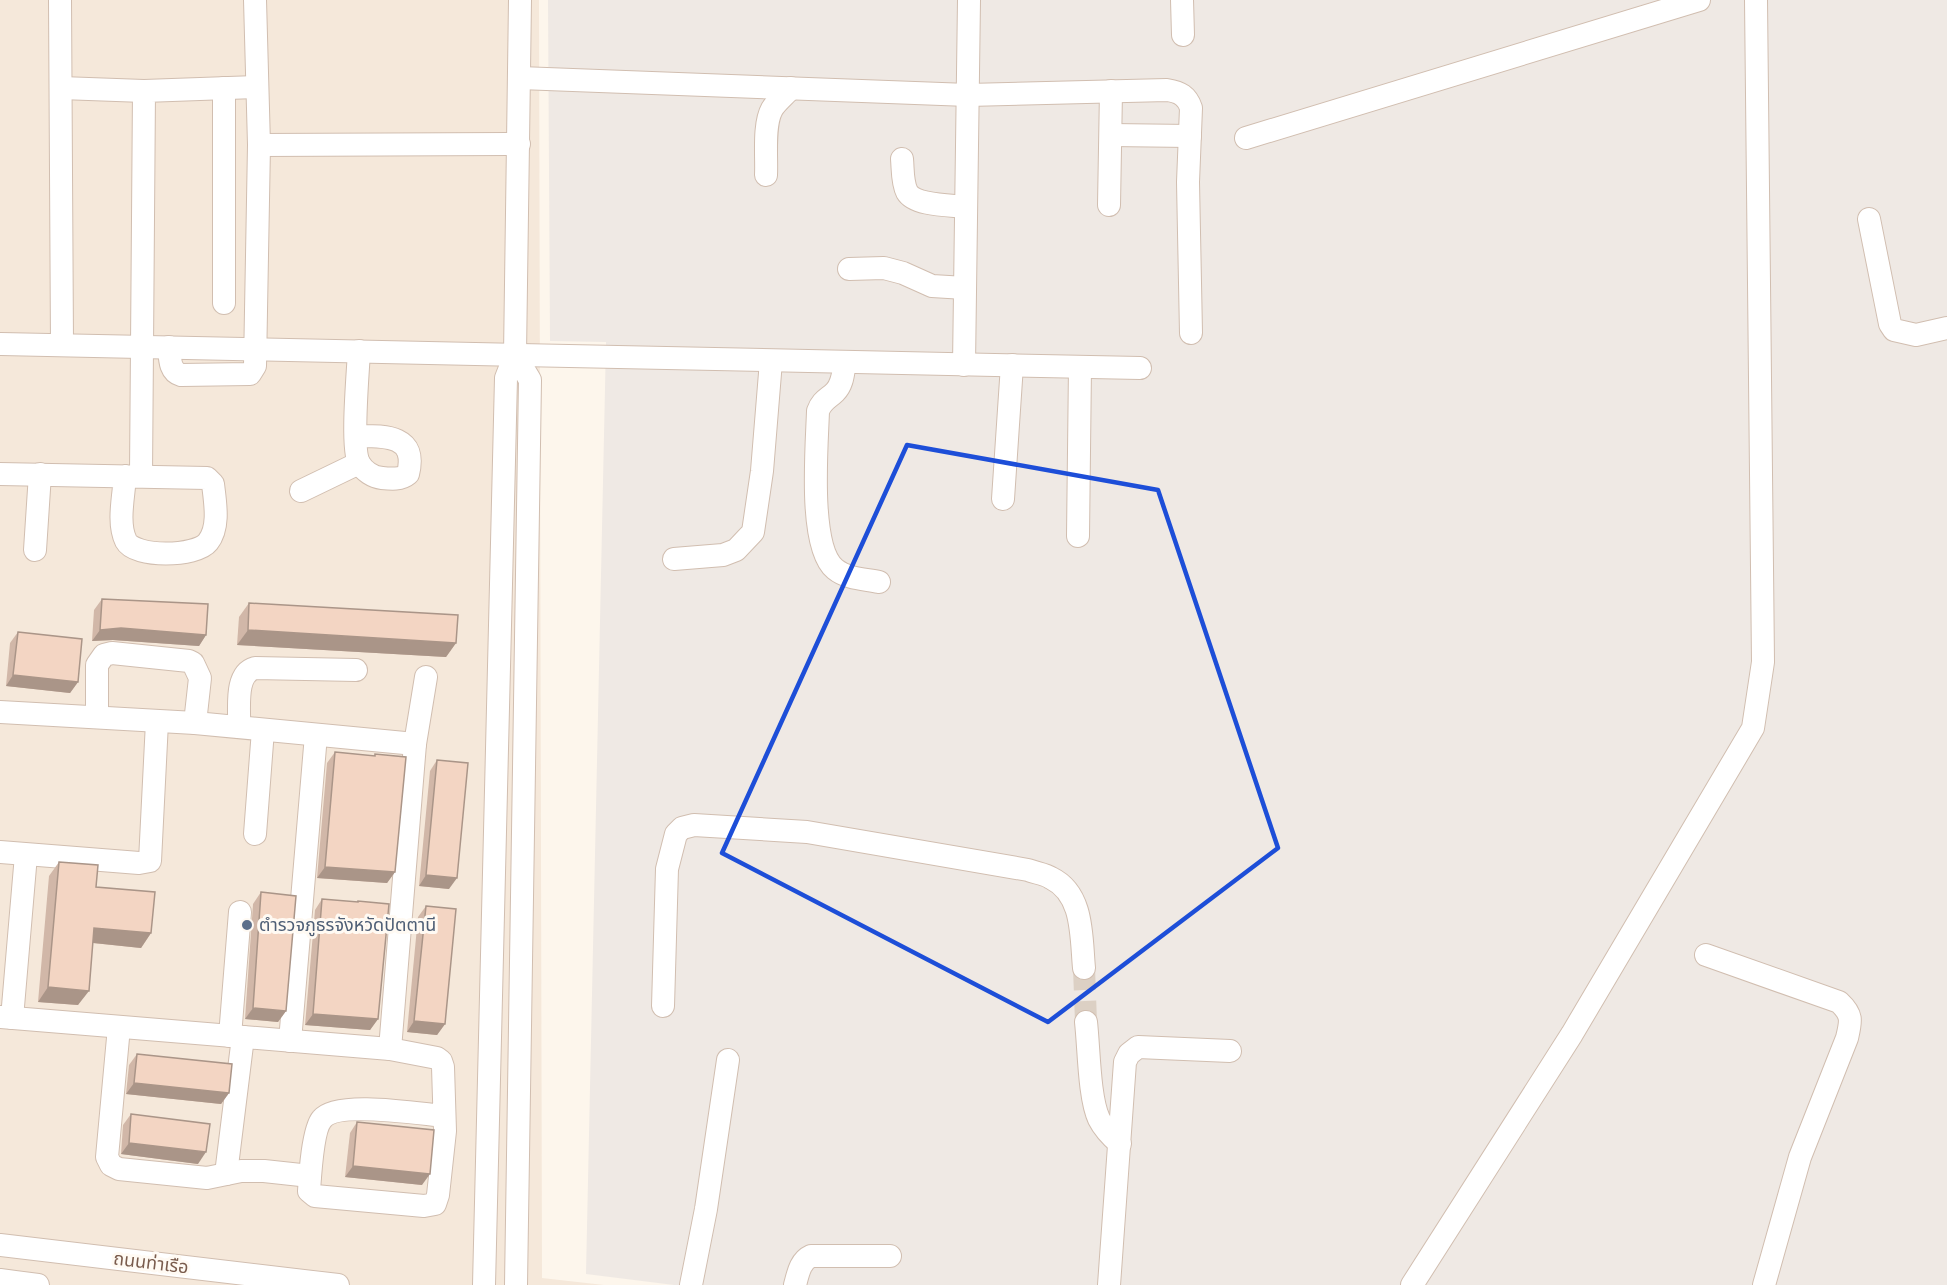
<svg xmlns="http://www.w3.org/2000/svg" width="1947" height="1285" font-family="Lato,'Noto Sans Thai',sans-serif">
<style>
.residential{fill:#f5e8da}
.industrial{fill:#efe9e4}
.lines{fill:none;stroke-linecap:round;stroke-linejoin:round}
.minor-tunnel{stroke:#dcd0c4;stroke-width:22;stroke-dasharray:22 11;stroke-linecap:butt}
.minor-casing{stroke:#d1beb0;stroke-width:24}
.minor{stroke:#fff;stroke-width:22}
.wall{fill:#d1b7a8}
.shaded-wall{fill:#aa9588}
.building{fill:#f3d5c3;stroke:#aa9588;stroke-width:1.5}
.marked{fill:none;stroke:#1d4ed8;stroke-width:4.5;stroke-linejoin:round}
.service-dot{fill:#5c6f8a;stroke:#fffaf3;stroke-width:2}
.labels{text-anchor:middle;stroke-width:6;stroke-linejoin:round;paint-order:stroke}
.service-label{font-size:18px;fill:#4e5e75;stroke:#fffaf3;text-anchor:start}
.street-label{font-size:18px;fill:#7a5c4d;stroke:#fffaf3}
</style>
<rect width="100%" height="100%" fill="#fdf6ec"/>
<polygon class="residential" points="0,0 539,0 542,1278 604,1285 0,1285"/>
<polygon class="industrial" points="548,0 1947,0 1947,1285 674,1285 586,1274 606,342 550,341"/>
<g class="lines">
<polyline class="minor-tunnel" points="1084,968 1086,1022"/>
<g class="minor-casing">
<g id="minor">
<polyline points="60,0 62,344"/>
<polyline points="1182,0 1183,35"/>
<path d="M520,78l448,17 199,-5c13,2 20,6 24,18l-3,74 3,151"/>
<polyline points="61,88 144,91"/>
<polyline points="1111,135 1190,136"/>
<polyline points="1246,138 1699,0"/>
<polyline points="259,145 519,144"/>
<path d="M902,159c1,10 0,23 5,33 8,14 45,13 59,15"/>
<path d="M766,175c1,-17 -3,-50 6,-66 4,-7 13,-14 19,-21"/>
<polyline points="1109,205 1111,91"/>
<polyline points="1869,219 1890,324 1894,330 1916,335 1947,328"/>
<polyline points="849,269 884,268 903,273 932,286 965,288"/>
<polyline points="224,303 224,88"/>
<polyline points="1,344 1140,368"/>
<path d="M169,347c1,10 0,25 12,28l69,-1 5,-8 4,-221 -4,-145"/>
<polyline points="515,355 530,380 516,1285"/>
<path d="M845,362c-2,11 -2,22 -10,30 -7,7 -13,8 -17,19 -1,34 -10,136 17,158 12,10 30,10 44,13"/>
<polyline points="964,365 969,0"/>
<path d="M356,436c27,0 62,-2 52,38 -7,6 -17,5 -26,4 -9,-1 -18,-7 -23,-15 -8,-16 -1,-90 0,-112"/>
<path d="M0,474l207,4 6,6c2,18 7,43 -5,58 -12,15 -73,16 -82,-1 -9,-18 -2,-46 -1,-65"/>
<polyline points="141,475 144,91 257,87"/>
<polyline points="301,491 359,463"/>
<polyline points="1003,499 1012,365"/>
<polyline points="1078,536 1080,367"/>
<polyline points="35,550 40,474"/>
<polyline points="674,559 723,555 736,550 753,532 762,471 771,361"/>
<polyline points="0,712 195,723 415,744"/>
<polyline points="97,717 97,665 104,655 112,653 189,661 193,663 200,678 195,723"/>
<path d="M239,727c1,-18 -5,-53 16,-59l101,2"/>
<polyline points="255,834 263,730"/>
<polyline points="0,852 139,863 150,861 157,722"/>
<path d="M1706,955l133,47c14,13 12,19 8,36l-47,119 -36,128"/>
<path d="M663,1006l4,-137 9,-35 6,-6 12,-3 113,7 221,38c8,3 17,4 23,8 33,16 30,59 33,90"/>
<path d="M1,1017l389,32 47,9 4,3 2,6 2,64 -7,64 -3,9 -11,2 -109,-10 -6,-5c1,-15 4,-62 13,-72 15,-19 98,-5 122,-3"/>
<polyline points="12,1018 26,855"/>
<path d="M1086,1022c3,26 3,76 13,97 5,10 13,18 21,25"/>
<polyline points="119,1027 107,1157 111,1165 119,1169 207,1178 241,1171 264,1171 310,1176"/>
<polyline points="230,1036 240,912"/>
<polyline points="290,1041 316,735"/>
<polyline points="390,1049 415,744 426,677"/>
<polyline points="226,1174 243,1037"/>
<polyline points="0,1245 338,1285"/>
<polyline points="0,1280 38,1285"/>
<polyline points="484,1285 506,378 515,355 520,0"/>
<polyline points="691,1285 706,1209 728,1060"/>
<path d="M795,1285c3,-11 5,-24 16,-29h79"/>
<polyline points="1109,1285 1125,1062 1129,1054 1138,1047 1230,1051"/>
<polyline points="1412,1285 1572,1034 1753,728 1763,662 1756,0"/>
</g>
</g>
<use href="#minor" class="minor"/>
</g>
<g class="wall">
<polygon points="102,599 206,635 199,646 113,640 92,641 94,610"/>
<polygon points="249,603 456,643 446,657 237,645 239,617"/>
<polygon points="18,632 78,682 70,693 6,686 10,643"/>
<polygon points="335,752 374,756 375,754 395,872 387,883 317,878 327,763"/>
<polygon points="437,760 449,889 419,886 430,771"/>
<polygon points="59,862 96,887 151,933 141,948 93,943 78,1005 38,1002 49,876"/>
<polygon points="261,892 286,1011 278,1022 245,1019 253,904"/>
<polygon points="322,899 357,902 358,901 378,1019 370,1030 305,1025 315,910"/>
<polygon points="426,906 445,1024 437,1035 407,1032 418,917"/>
<polygon points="137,1054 229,1093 221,1104 126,1094 129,1065"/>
<polygon points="131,1114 198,1164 121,1154 123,1125"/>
<polygon points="357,1122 422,1185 345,1177 350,1133"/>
</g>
<g class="shaded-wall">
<polygon points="121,628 206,635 199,646 113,640 92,641 100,630"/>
<polygon points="248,630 456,643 446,657 237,645"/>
<polygon points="13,675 78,682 70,693 6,686"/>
<polygon points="325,867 395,872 387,883 317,878"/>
<polygon points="426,875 457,878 449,889 419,886"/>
<polygon points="94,928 151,933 141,948 84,942"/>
<polygon points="48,987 89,991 78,1005 38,1002"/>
<polygon points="253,1008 286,1011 278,1022 245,1019"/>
<polygon points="313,1014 378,1019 370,1030 305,1025"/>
<polygon points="414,1021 445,1024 437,1035 407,1032"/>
<polygon points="134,1083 229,1093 221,1104 126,1094"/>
<polygon points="129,1143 206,1152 198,1164 121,1154"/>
<polygon points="353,1166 430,1174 422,1185 345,1177"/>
</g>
<g class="building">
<polygon points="102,599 208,604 206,635 121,628 100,630"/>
<polygon points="249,603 458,615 456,643 248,630"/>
<polygon points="18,632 82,639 78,682 13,675"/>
<polygon points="335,752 375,756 375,754 406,757 395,872 325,867"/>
<polygon points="437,760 468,763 457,878 426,875"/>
<polygon points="59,862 98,865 96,887 155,892 151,933 94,928 89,991 48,987"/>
<polygon points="261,892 296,896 286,1011 253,1008"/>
<polygon points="322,899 358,902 358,901 389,904 378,1019 313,1014"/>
<polygon points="426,906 456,909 445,1024 414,1021"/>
<polygon points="137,1054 232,1064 229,1093 134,1083"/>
<polygon points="131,1114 210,1124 206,1152 129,1143"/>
<polygon points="357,1122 434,1130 430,1174 353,1166"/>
</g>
<path class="marked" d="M907,445l251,45 120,358 -230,174 -326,-169z"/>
<circle class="service-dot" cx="247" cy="925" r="6"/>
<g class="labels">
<g class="service-label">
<text x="259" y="931">ตำรวจภูธรจังหวัดปัตตานี</text>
</g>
<g class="street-label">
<text transform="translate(151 1263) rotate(7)" y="6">ถนนท่าเรือ</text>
</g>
</g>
</svg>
